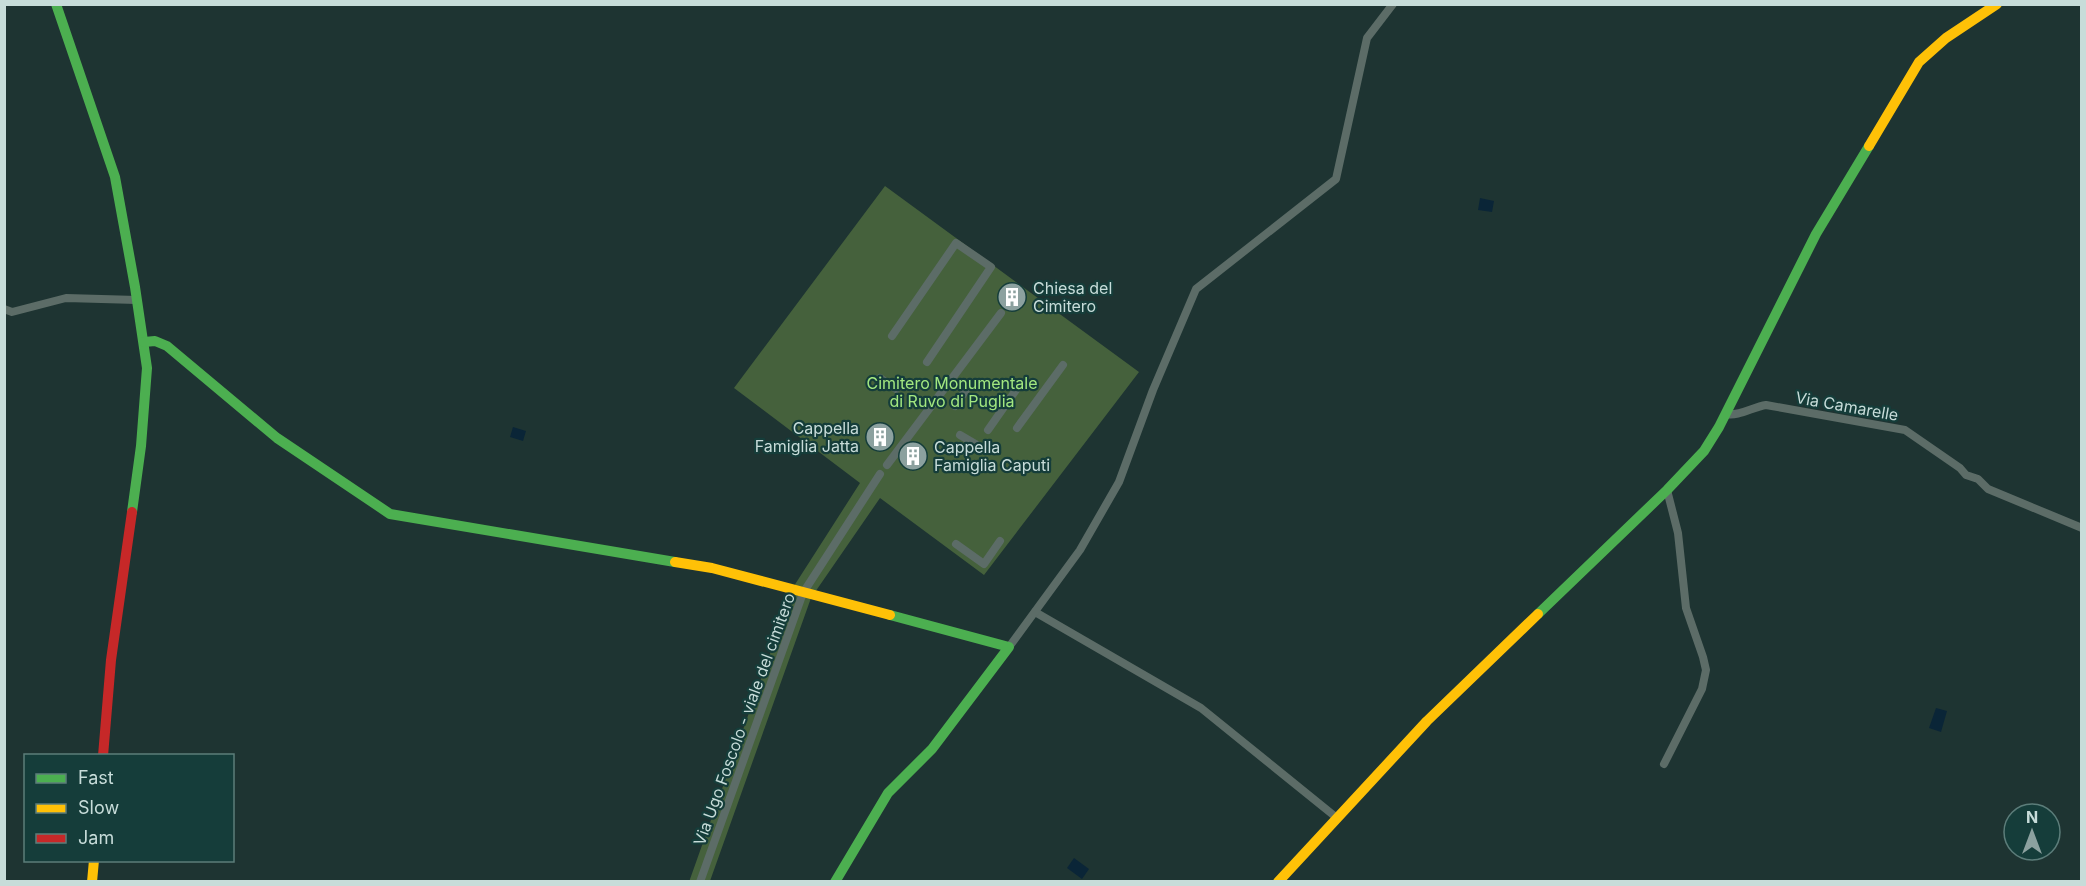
<svg xmlns="http://www.w3.org/2000/svg" width="2086" height="886" font-family="Inter,sans-serif">
<style>
.green{fill:#45613c}
.water{fill:#0a2537}
.lines{fill:none;stroke-linecap:round;stroke-linejoin:round}
.street{stroke:#5c6c67;stroke-width:8}
.fast{stroke:#4caf50;stroke-width:10}
.slow{stroke:#ffc107;stroke-width:10}
.jam{stroke:#c62828;stroke-width:10}
.labels{text-anchor:middle;stroke-width:4.5;stroke-linejoin:round;paint-order:stroke}
.poi-label{font-size:16px;fill:#c7dcd9;stroke:#153d3a;text-anchor:start}
.park-label{font-size:16px;fill:#a2e780;stroke:#153d3a}
.street-label{font-size:16px;fill:#c7dcd9;stroke:#153d3a}
</style>
<rect width="100%" height="100%" fill="#1e3432"/>
<polygon class="green" points="885,186 1139,372 984,575 880,498 811,598 710,881 689,882 794,586 860,483 734,388"/>
<g class="water">
<polygon points="1480,198 1494,201 1492,212 1478,210"/>
<polygon points="513,427 526,431 523,441 510,437"/>
<polygon points="1936,708 1947,711 1941,732 1929,728"/>
<polygon points="1074,858 1089,869 1082,879 1067,868"/>
</g>
<g class="lines">
<g class="street">
<polyline points="4,309 12,312 66,298 137,300"/>
<polyline points="892,336 956,243 991,267 927,362"/>
<polyline points="880,378 896,389"/>
<polyline points="955,406 966,390"/>
<path d="M1726,414c12,3 27,-7 40,-9l139,25 55,38 6,7 12,4 10,10 94,39"/>
<polyline points="1017,428 1063,365"/>
<polyline points="988,430 1016,390"/>
<polyline points="960,435 977,445"/>
<polyline points="887,465 1001,313"/>
<polyline points="956,544 984,564 1000,541"/>
<polyline points="1035,612 1201,708 1337,818"/>
<polyline points="1009,647 1080,550 1119,482 1153,390 1196,289 1336,179 1367,38 1393,4"/>
<polyline points="1664,764 1702,689 1706,670 1703,657 1686,608 1678,533 1667,490"/>
<polyline points="700,882 803,593 880,474"/>
</g>
<g class="fast">
<polyline points="56,4 115,177 135,287 147,368 141,446 132,512"/>
<polyline points="144,342 155,341 167,346 277,438 390,514 675,562"/>
<polyline points="1538,614 1667,490 1704,451 1719,427 1816,234 1869,146"/>
<polyline points="835,882 888,793 932,749 1009,647 890,615"/>
</g>
<g class="slow">
<polyline points="1869,146 1919,62 1946,38 1997,4"/>
<polyline points="675,562 712,568 890,615"/>
<polyline points="92,882 94,860"/>
<polyline points="1278,882 1427,721 1538,614"/>
</g>
<polyline class="jam" points="103,756 111,660 132,512"/>
</g>
<defs>
<g id="building-disc" transform="scale(1.5)"><circle r="9.5" fill="#8ca19f" stroke="#153d3a"/><path d="M-4-6H4V6H1V3H-1V6H-4ZM-2.5-4.3h1.7v1.8h-1.7ZM.8-4.3h1.7v1.8H.8ZM-2.5-1h1.7V.8h-1.7ZM.8-1h1.7V.8H.8Z" fill="#fff"/></g>
</defs>
<g fill-rule="evenodd">
<use href="#building-disc" x="1012" y="297"/>
<use href="#building-disc" x="880" y="437"/>
<use href="#building-disc" x="913" y="456"/>
</g>
<g class="labels">
<g class="poi-label">
<text x="1033" y="294">Chiesa del<tspan x="1033" dy="18">Cimitero</tspan></text>
<text x="859" y="434" text-anchor="end">Cappella<tspan x="859" dy="18">Famiglia Jatta</tspan></text>
<text x="934" y="453">Cappella<tspan x="934" dy="18">Famiglia Caputi</tspan></text>
</g>
<g class="park-label">
<text x="952" y="389">Cimitero Monumentale<tspan x="952" dy="18">di Ruvo di Puglia</tspan></text>
</g>
<g class="street-label">
<text transform="translate(1847 406) rotate(10)" y="6">Via Camarelle</text>
<text transform="translate(744 719) rotate(-70)" y="6">Via Ugo Foscolo - viale del cimitero</text>
</g>
</g>
<rect width="2086" height="886" fill="none" stroke="#c7dcd9" stroke-width="12"/>
<rect x="24" y="754" width="210" height="108" fill="#153d3a" stroke="#5c7d7a" stroke-width="1.5"/>
<rect x="36" y="774" width="30" height="9" fill="#4caf50" stroke="#5c7d7a" stroke-width="1.5"/>
<text x="78" y="784" font-size="18" fill="#c7dcd9">Fast</text>
<rect x="36" y="804" width="30" height="9" fill="#ffc107" stroke="#5c7d7a" stroke-width="1.5"/>
<text x="78" y="814" font-size="18" fill="#c7dcd9">Slow</text>
<rect x="36" y="834" width="30" height="9" fill="#c62828" stroke="#5c7d7a" stroke-width="1.5"/>
<text x="78" y="844" font-size="18" fill="#c7dcd9">Jam</text>
<g transform="translate(2032 832)"><circle r="28" fill="#153d3a" stroke="#5c7d7a" stroke-width="1.5"/>
<path d="M0-4.5L10 22L0 15L-10 22Z" fill="#8ca19f"/>
<text y="-9" font-size="16" font-weight="bold" text-anchor="middle" fill="#c7dcd9">N</text>
</g>
</svg>
